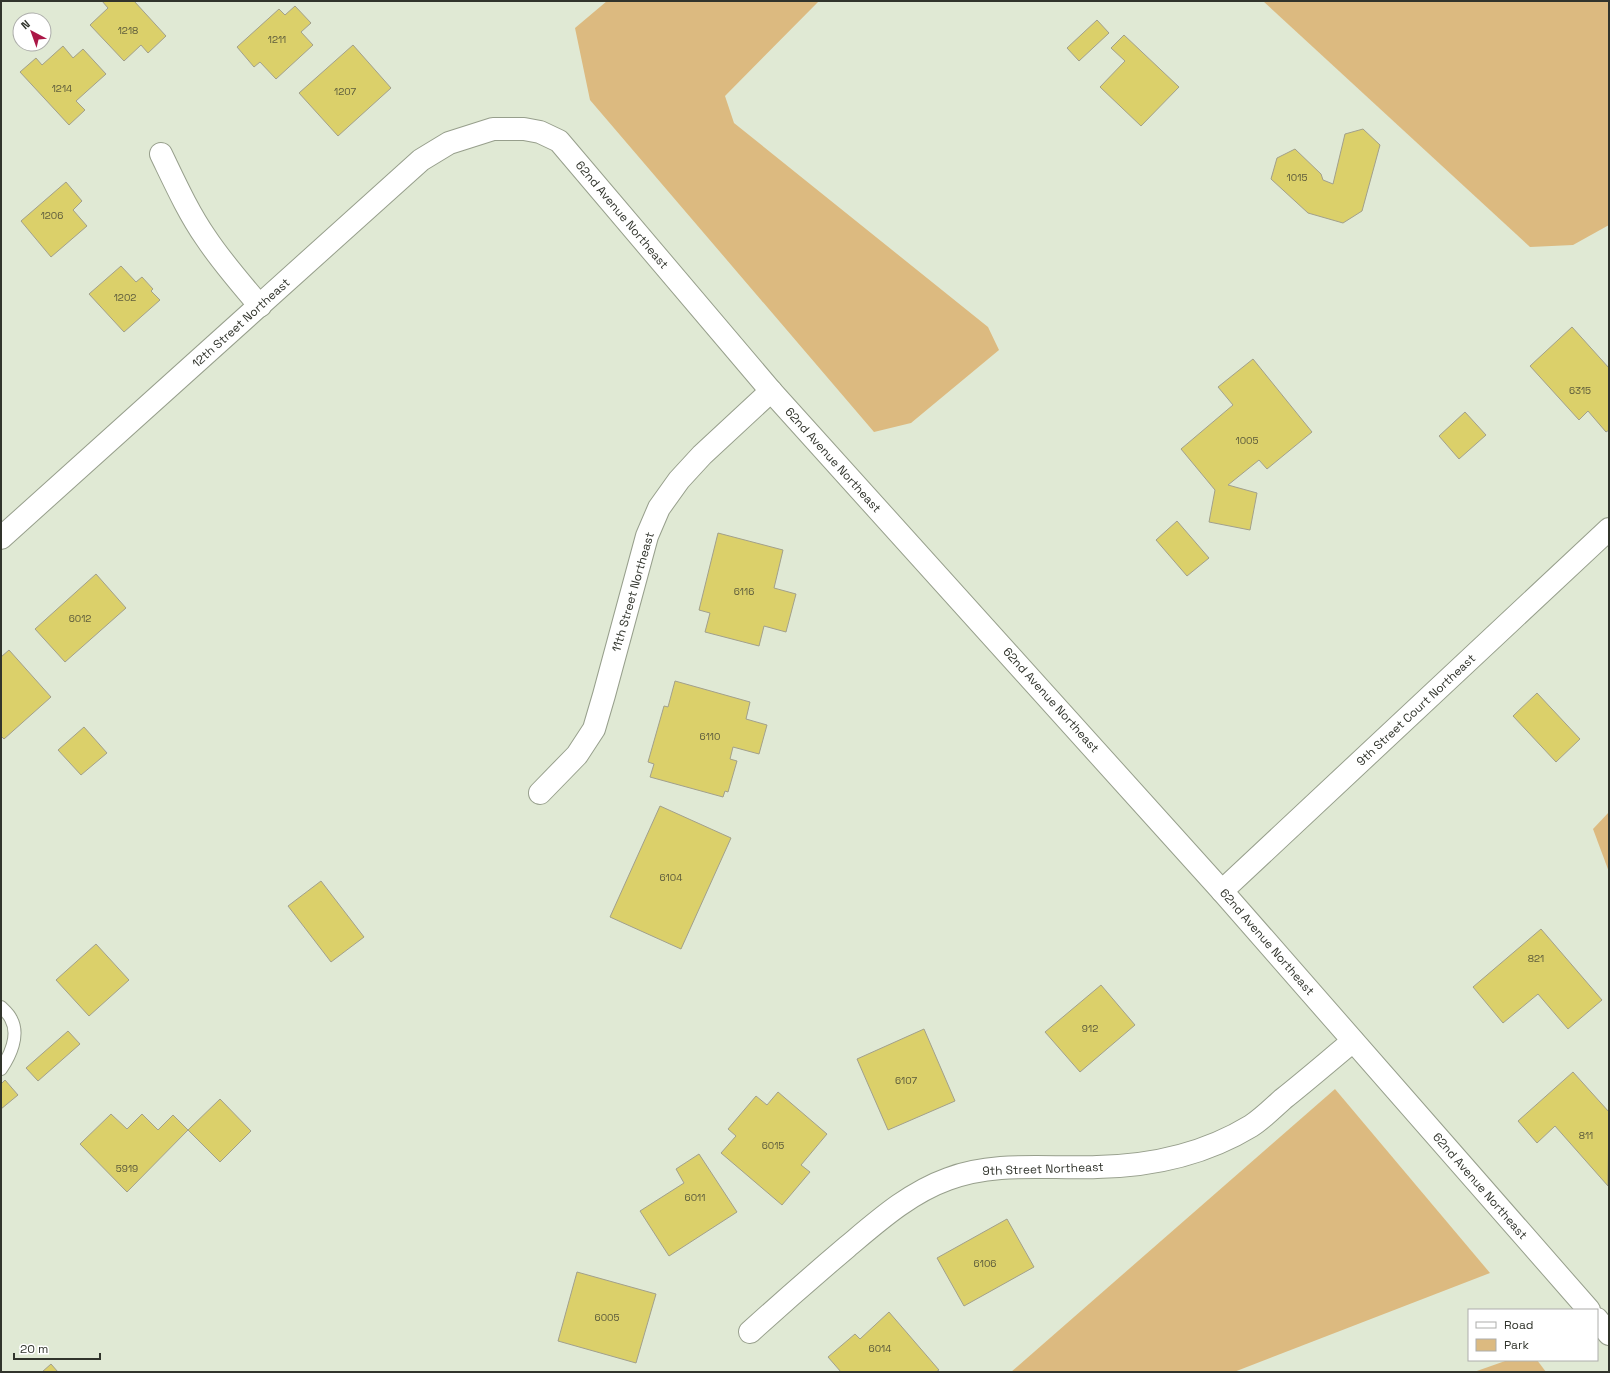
<svg xmlns="http://www.w3.org/2000/svg" width="1610" height="1373" font-family="'Space Grotesk',sans-serif">
<style>
.green{fill:#dcba80}
.building{fill:#dbd06a;stroke:#a2a08b}
.lines{fill:none;stroke-linecap:round;stroke-linejoin:round}
.lane-casing{stroke:#979f8c;stroke-width:14}
.street-casing{stroke:#979f8c;stroke-width:24}
.lane{stroke:#fff;stroke-width:12}
.street{stroke:#fff;stroke-width:22}
.labels{text-anchor:middle;stroke-width:3.5;stroke-linejoin:round;paint-order:stroke}
.number-label{font-size:10px;fill:#5c5b3c}
.street-label{font-size:12px;fill:#31342c;stroke:#fff}
</style>
<rect width="100%" height="100%" fill="#e0e9d4"/>
<g class="green">
<polygon points="607,1 819,1 725,96 734,123 988,327 999,350 911,423 874,432 590,100 575,28"/>
<polygon points="1263,1 1609,1 1609,225 1573,245 1530,247"/>
<polygon points="1609,812 1609,872 1593,829"/>
<polygon points="1335,1089 1490,1273 1234,1372 1011,1372"/>
<polygon points="1508,1360 1537,1360 1546,1372 1474,1372"/>
</g>
<g class="building">
<polygon points="102,1 134,1 166,36 148,53 141,45 124,61 90,25 108,8"/>
<polygon points="295,6 311,23 301,32 313,45 276,79 260,62 254,67 237,47 279,9 285,15"/>
<polygon points="1097,20 1109,33 1079,61 1067,48"/>
<polygon points="1124,35 1179,87 1141,126 1100,87 1125,61 1111,48"/>
<polygon points="353,45 391,88 338,136 299,93"/>
<polygon points="63,46 73,58 83,49 106,74 76,101 85,110 69,125 20,72 36,58 42,65"/>
<polygon points="1363,129 1380,145 1362,211 1343,223 1308,213 1271,179 1277,158 1295,149 1321,174 1323,180 1333,184 1345,134"/>
<polygon points="66,182 82,201 73,210 87,226 51,257 21,221"/>
<polygon points="121,266 136,282 142,277 153,289 151,291 160,300 124,332 89,294"/>
<polygon points="1572,327 1609,368 1609,430 1606,432 1588,411 1579,420 1530,366"/>
<polygon points="1253,359 1312,432 1267,469 1259,460 1228,485 1257,493 1250,530 1209,522 1215,490 1181,449 1233,405 1218,387"/>
<polygon points="1465,412 1486,435 1459,459 1439,436"/>
<polygon points="1177,521 1209,558 1187,576 1156,540"/>
<polygon points="718,533 783,550 774,588 796,594 786,632 764,626 759,646 705,632 710,613 699,610"/>
<polygon points="96,574 126,608 65,662 35,629"/>
<polygon points="9,650 51,697 4,739 1,736 1,657"/>
<polygon points="675,681 750,702 746,719 767,725 759,754 733,747 730,759 737,761 728,792 725,791 723,797 650,777 654,764 648,762 664,706 668,707"/>
<polygon points="1537,693 1580,739 1556,762 1513,716"/>
<polygon points="84,727 107,753 81,775 58,750"/>
<polygon points="660,806 731,838 681,949 610,917"/>
<polygon points="321,881 364,937 331,962 288,906"/>
<polygon points="1541,929 1602,1000 1568,1029 1538,994 1503,1023 1473,987"/>
<polygon points="96,944 129,980 89,1016 56,980"/>
<polygon points="1101,985 1135,1025 1080,1072 1045,1032"/>
<polygon points="924,1029 955,1101 888,1130 857,1059"/>
<polygon points="68,1031 80,1044 38,1081 26,1068"/>
<polygon points="1573,1072 1609,1112 1608,1186 1555,1126 1537,1143 1518,1121"/>
<polygon points="5,1080 18,1095 1,1109 1,1084"/>
<polygon points="778,1092 827,1134 801,1165 810,1172 782,1205 721,1153 736,1136 728,1129 756,1096 767,1105"/>
<polygon points="220,1099 251,1131 220,1162 188,1130"/>
<polygon points="111,1114 127,1129 142,1114 158,1130 173,1115 188,1130 127,1192 80,1144"/>
<polygon points="699,1154 737,1212 669,1256 640,1211 684,1183 676,1169"/>
<polygon points="1007,1219 1034,1267 964,1306 937,1258"/>
<polygon points="577,1272 656,1294 636,1363 558,1341"/>
<polygon points="889,1312 939,1370 936,1372 841,1372 828,1357 855,1334 860,1339"/>
<polygon points="51,1364 58,1372 42,1372"/>
</g>
<g class="lines">
<g class="lane-casing">
<path id="lane" d="M1,1007c3,3 8,7 10,12 9,16 -1,37 -10,50"/>
</g>
<g class="street-casing">
<g id="street">
<path d="M161,154c14,29 27,58 45,84 16,24 35,46 54,68"/>
<polyline points="1,538 421,160 449,143 493,129 524,129 540,132 559,141 771,391 1222,891 1589,1310"/>
<polyline points="540,793 577,755 594,729 604,695 647,536 659,508 679,480 702,455 771,391"/>
<polyline points="1222,891 1609,529"/>
<polyline points="1597,1319 1609,1334"/>
<path d="M750,1332c32,-29 64,-57 97,-85 31,-26 62,-54 101,-68 47,-18 100,-10 149,-12 54,-1 108,-13 154,-41 11,-7 22,-18 32,-27 24,-19 47,-39 70,-58"/>
</g>
</g>
<use href="#lane" class="lane"/>
<use href="#street" class="street"/>
</g>
<g class="labels">
<g class="number-label">
<text x="128" y="34">1218</text>
<text x="277" y="43">1211</text>
<text x="62" y="92">1214</text>
<text x="345" y="95">1207</text>
<text x="1297" y="181">1015</text>
<text x="52" y="219">1206</text>
<text x="125" y="301">1202</text>
<text x="1580" y="394">6315</text>
<text x="1247" y="444">1005</text>
<text x="744" y="595">6116</text>
<text x="80" y="622">6012</text>
<text x="710" y="740">6110</text>
<text x="671" y="881">6104</text>
<text x="1536" y="962">821</text>
<text x="1090" y="1032">912</text>
<text x="906" y="1084">6107</text>
<text x="1586" y="1139">811</text>
<text x="773" y="1149">6015</text>
<text x="127" y="1172">5919</text>
<text x="695" y="1201">6011</text>
<text x="985" y="1267">6106</text>
<text x="607" y="1321">6005</text>
<text x="880" y="1352">6014</text>
</g>
<g class="street-label">
<text transform="translate(622 215) rotate(50)" y="4">62nd Avenue Northeast</text>
<text transform="translate(241 323) rotate(-42)" y="4">12th Street Northeast</text>
<text transform="translate(833 460) rotate(48)" y="4">62nd Avenue Northeast</text>
<text transform="translate(633 592) rotate(-74)" y="4">11th Street Northeast</text>
<text transform="translate(1051 700) rotate(48)" y="4">62nd Avenue Northeast</text>
<text transform="translate(1416 710) rotate(-43)" y="4">9th Street Court Northeast</text>
<text transform="translate(1267 942) rotate(49)" y="4">62nd Avenue Northeast</text>
<text transform="translate(1043 1169) rotate(-2)" y="4">9th Street Northeast</text>
<text transform="translate(1480 1186) rotate(49)" y="4">62nd Avenue Northeast</text>
</g>
</g>
<rect width="1610" height="1373" fill="none" stroke="#31342c" stroke-width="4"/>
<rect x="1468" y="1309" width="130" height="52" fill="#ffffff" stroke="#adaeab"/>
<rect x="1476" y="1322" width="20" height="6" fill="#ffffff" stroke="#adaeab"/>
<text x="1504" y="1329" font-size="12" fill="#31342c">Road</text>
<rect x="1476" y="1339" width="20" height="12" fill="#dcba80" stroke="#adaeab"/>
<text x="1504" y="1349" font-size="12" fill="#31342c">Park</text>
<g transform="translate(32 32) rotate(319)"><circle r="19" fill="#ffffff" stroke="#adaeab"/>
<path d="M0-3L7 15L0 10L-7 15Z" fill="#ab1747"/>
<text y="-6" font-size="11" font-weight="bold" text-anchor="middle" fill="#31342c">N</text>
</g>
<path d="M14 1353v6h86v-6" fill="none" stroke="#31342c" stroke-width="2"/>
<text x="20" y="1353" font-size="12" fill="#31342c" stroke="#ffffff" stroke-width="3" paint-order="stroke">20 m</text>
</svg>
